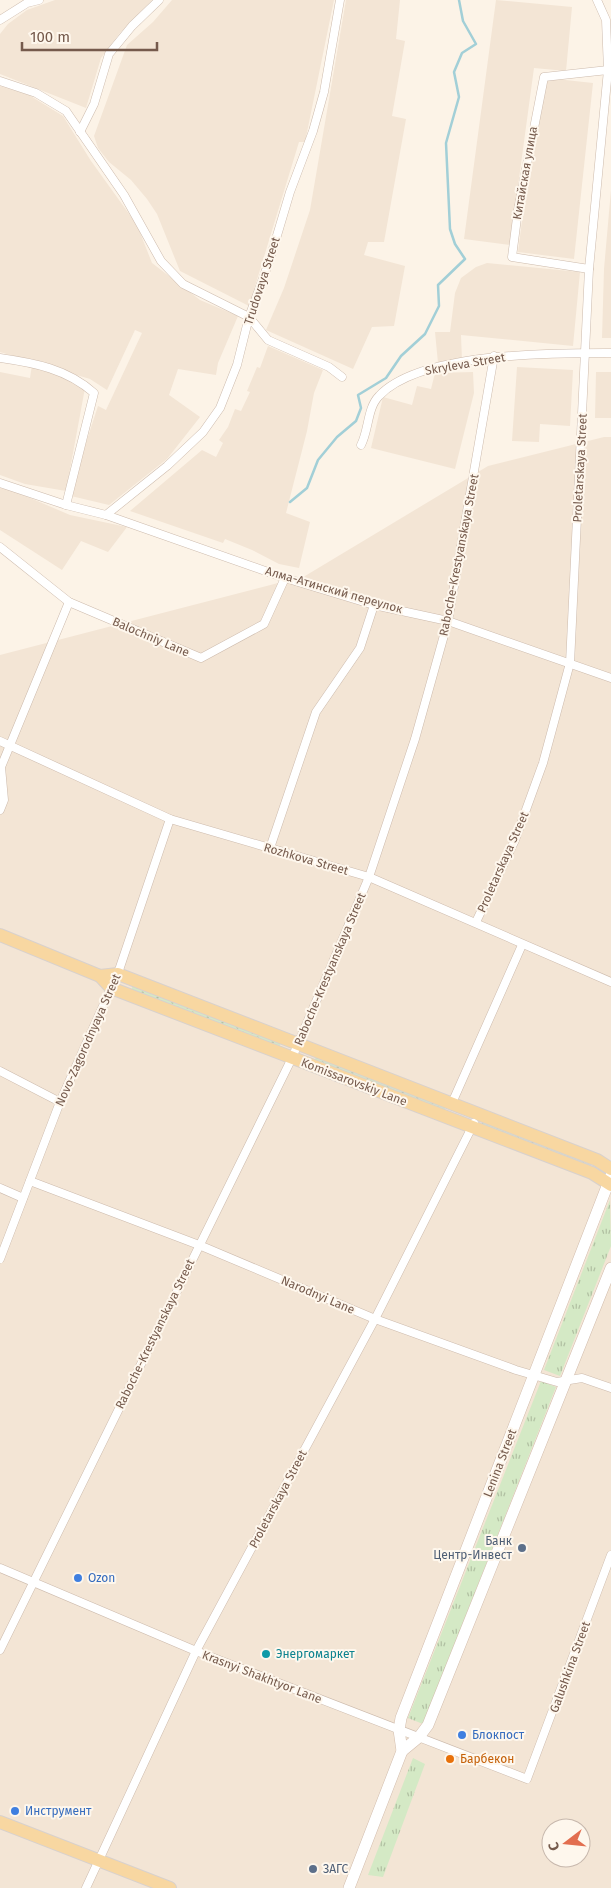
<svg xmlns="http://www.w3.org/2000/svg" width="611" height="1888" font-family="'Fira Sans',sans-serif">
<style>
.residential{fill:#f3e5d5;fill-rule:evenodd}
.grass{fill:url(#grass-dots)}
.park{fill:url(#park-tufts)}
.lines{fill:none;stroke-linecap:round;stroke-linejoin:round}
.stream{stroke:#a2cfd7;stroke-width:2.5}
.minor-casing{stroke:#cdbbad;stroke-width:9}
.secondary-casing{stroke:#d2bdad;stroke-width:12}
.primary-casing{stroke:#d8d1cd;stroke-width:14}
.minor{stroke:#fff;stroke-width:8}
.secondary{stroke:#fff;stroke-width:11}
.primary{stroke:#f8d7a1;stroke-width:12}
.service-dot{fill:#5c6f8a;stroke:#fef7ed;stroke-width:2}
.shop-dot{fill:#3f7fe0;stroke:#fef7ed;stroke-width:2}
.culture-dot{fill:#0f9aa8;stroke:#fef7ed;stroke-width:2}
.food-dot{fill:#e8710a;stroke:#fef7ed;stroke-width:2}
.labels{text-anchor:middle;stroke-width:4;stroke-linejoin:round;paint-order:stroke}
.street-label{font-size:12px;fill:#755a4c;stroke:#fef7ed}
.service-label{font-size:12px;fill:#4e5e75;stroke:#fef7ed;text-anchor:end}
.shop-label{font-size:12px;fill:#366cbe;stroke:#fef7ed;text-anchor:start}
.culture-label{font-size:12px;fill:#0d838f;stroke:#fef7ed;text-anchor:start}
.food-label{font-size:12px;fill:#c56008;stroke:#fef7ed;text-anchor:start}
</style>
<defs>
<pattern id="grass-dots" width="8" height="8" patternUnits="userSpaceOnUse" patternTransform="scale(1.25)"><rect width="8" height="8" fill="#d4e9c5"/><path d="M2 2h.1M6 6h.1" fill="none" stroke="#b1c0a2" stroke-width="1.8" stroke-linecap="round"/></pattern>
<pattern id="park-tufts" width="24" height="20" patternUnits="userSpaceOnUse" patternTransform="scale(1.25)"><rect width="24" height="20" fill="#d4e9c5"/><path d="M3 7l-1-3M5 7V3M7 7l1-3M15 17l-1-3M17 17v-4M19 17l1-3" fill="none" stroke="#b1c0a2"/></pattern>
</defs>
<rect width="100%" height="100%" fill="#fcf3e7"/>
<g class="residential">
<polygon points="55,0 152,0 119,34 101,58 86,108 0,74 0,34 8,24 27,10"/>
<polygon points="172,0 334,0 305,142 299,142 249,306 180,271 157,214 147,199 131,180 109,162 98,148 94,136 127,45 153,22"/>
<polygon points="346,0 400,0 396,39 405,41 392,116 406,119 384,242 368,242 364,255 405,266 394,326 372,327 353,369 266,330 284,288 310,210"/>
<polygon points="496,0 572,7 566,71 534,68 510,245 464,239"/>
<polygon points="547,78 593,83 574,259 518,252 528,174"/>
<polygon points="0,86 29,95 63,116 91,161 137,225 152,263 200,300 238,316 218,363 216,375 178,369 169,395 200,417 167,459 109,505 71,496 80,461 98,406 106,410 142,333 135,330 107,390 90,379 0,352"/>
<polygon points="611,190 611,338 602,338 604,269"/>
<polygon points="487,263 580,272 573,346 461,335 462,361 438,363 435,332 450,332 455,293 461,278 476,267"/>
<polygon points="268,346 323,370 314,393 307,431 286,513 310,522 299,568 279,564 252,550 225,539 223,543 130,511 202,450 216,457 223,443 219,440 228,427 235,409 241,411 250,392 247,391 257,367 260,368"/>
<polygon points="32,365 46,367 85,388 66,491 25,484 0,475 0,372 30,378"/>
<polygon points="517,367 573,370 570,426 540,424 539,442 512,441"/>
<polygon points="473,372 474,393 455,469 371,448 383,397 412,405 417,386 431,389 435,373"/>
<polygon points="596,372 611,372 611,418 595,418"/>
<path d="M604,437h7v1451h-611v-1233l305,-79 183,-110zM551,1828h30v30h-30z"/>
<polygon points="0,488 14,491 70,515 127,527 108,552 81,541 62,570 0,530"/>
</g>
<g class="grass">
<polygon points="133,985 281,1042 279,1048 131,991"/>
<polygon points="316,1056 446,1106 444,1112 314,1062"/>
<polygon points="483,1120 592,1162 590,1167 481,1125"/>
</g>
<g class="park">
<polygon points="610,1200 611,1246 560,1376 544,1370"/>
<polygon points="541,1381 556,1387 423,1724 408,1718"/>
<polygon points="413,1758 425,1764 383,1877 368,1875"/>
</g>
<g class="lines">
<polyline class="stream" points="290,502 307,488 318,460 337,437 356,421 361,408 358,395 386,378 401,356 425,334 439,306 438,285 465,259 455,244 450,229 446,143 459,97 454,72 462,53 476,44 463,21 459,0"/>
<g class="minor-casing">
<g id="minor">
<polyline points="0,20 27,3 39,0"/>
<polyline points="0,81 36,93 66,111 124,195 161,261 183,284 249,317 268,340 329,367 342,377"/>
<polyline points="80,132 94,104 109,54 132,26 159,0"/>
<polyline points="589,269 512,257 518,210 544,77 608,70"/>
<path d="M0,358c35,5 67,11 94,35l-28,112"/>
<path d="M361,445c8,-15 6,-37 18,-49 41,-44 174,-43 232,-43"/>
<polyline points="0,483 66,505 106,515 285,578 374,605 448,621 611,678"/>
<polyline points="106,515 167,466 203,432 220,408 237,365 249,317 270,259 290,192 313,131 324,92 340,0"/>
<polyline points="0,547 69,602 201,658 264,624 285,578"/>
<polyline points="0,741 170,819 369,877 611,982"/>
<polyline points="0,810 4,800 1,767 69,602"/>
<polyline points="270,848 316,712 360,648 374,605"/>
<polyline points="476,922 515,840 543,763 570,663 589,269 608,70 606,20 597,0"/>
<polyline points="117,976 170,819"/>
<polyline points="0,1071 60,1102"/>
<polyline points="452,1103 522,945"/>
<polyline points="30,1181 199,1245 375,1319 516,1370 557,1382 582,1378 611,1388"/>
<polyline points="0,1188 23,1198"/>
<polyline points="0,1259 60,1102 112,986"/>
<polyline points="0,1568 196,1651 527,1779 611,1555"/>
<polyline points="0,1650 292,1058 369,877 415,739 448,621 494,356"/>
<polyline points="86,1888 196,1651 375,1319 474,1123"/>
</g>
</g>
<g class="secondary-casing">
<g id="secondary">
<polyline points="402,1751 419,1737 428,1725 611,1268"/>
<polyline points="349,1888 402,1751 399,1730 401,1718 611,1176"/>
</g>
</g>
<g class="primary-casing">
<g id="primary">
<polyline points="0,935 100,976 111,988 592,1173 611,1185"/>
<polyline points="100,976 118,974 597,1160 611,1169"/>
<polyline points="0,1822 170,1888"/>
</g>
</g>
<use href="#minor" class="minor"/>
<use href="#secondary" class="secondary"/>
<use href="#primary" class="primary"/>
</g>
<g class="service-dot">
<circle cx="522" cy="1548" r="5"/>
<circle cx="313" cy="1869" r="5"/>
</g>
<g class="shop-dot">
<circle cx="78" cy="1578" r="5"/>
<circle cx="462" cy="1735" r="5"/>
<circle cx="15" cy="1811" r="5"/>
</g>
<circle class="culture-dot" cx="266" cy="1654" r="5"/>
<circle class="food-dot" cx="450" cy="1759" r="5"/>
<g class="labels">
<g class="street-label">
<text transform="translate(525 173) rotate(-80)" y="4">Китайская улица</text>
<text transform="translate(262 281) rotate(-72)" y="4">Trudovaya Street</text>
<text transform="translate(465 364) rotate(-10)" y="4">Skryleva Street</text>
<text transform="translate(580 468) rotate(-87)" y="4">Proletarskaya Street</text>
<text transform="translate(459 555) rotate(-79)" y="4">Raboche-Krestyanskaya Street</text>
<text transform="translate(334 590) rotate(16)" y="4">Алма-Атинский переулок</text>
<text transform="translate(151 637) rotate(23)" y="4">Balochniy Lane</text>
<text transform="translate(306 859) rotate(16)" y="4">Rozhkova Street</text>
<text transform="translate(503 862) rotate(-66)" y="4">Proletarskaya Street</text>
<text transform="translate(330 969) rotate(-67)" y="4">Raboche-Krestyanskaya Street</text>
<text transform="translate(88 1040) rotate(-66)" y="4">Novo-Zagorodnyaya Street</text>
<text transform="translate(354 1082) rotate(21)" y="4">Komissarovskiy Lane</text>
<text transform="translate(318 1295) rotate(23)" y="4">Narodnyi Lane</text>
<text transform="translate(155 1334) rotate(-64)" y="4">Raboche-Krestyanskaya Street</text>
<text transform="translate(500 1463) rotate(-69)" y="4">Lenina Street</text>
<text transform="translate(278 1499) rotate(-62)" y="4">Proletarskaya Street</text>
<text transform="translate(570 1667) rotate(-70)" y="4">Galushkina Street</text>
<text transform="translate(262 1677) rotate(21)" y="4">Krasnyi Shakhtyor Lane</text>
</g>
<g class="service-label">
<text x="512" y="1545">Банк<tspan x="512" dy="14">Центр-Инвест</tspan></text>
<text x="323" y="1873" text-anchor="start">ЗАГС</text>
</g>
<g class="shop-label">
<text x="88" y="1582">Ozon</text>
<text x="472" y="1739">Блокпост</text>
<text x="25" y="1815">Инструмент</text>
</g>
<g class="culture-label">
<text x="276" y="1658">Энергомаркет</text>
</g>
<g class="food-label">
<text x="460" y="1763">Барбекон</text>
</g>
</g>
<g transform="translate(566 1843) rotate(254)"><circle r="24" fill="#fef7ed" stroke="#c7b8ad"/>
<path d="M0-4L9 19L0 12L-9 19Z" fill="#e26e4f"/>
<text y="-8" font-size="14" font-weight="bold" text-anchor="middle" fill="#755a4c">С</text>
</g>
<path d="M22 42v8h135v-8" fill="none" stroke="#755a4c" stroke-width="2.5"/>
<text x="30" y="42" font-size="15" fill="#755a4c" stroke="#fef7ed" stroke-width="4" paint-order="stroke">100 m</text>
</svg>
